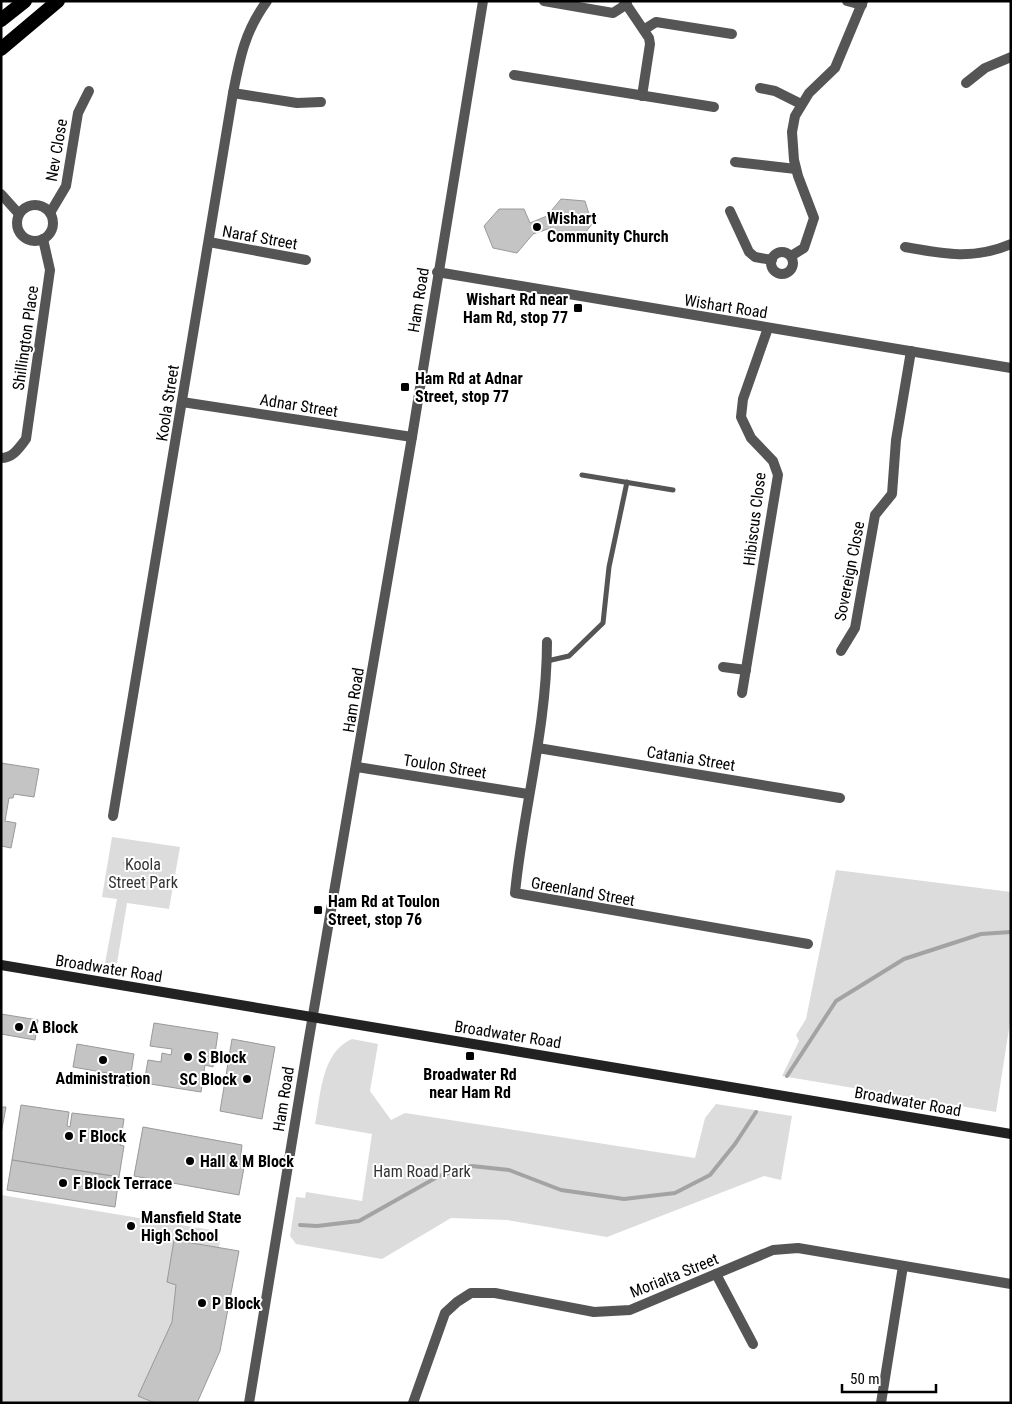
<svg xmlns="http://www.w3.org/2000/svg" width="1012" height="1404" font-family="'Roboto Condensed',sans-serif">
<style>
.green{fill:#dcdcdc}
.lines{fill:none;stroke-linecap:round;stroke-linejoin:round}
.stream{stroke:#a3a3a3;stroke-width:4}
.building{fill:#c4c4c4;stroke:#999}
.service{stroke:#555;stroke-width:5}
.minor{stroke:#555;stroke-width:10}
.tertiary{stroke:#555;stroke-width:10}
.secondary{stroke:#222;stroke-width:10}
.trunk{stroke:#000;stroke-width:14}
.poi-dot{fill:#000;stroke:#fff;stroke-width:2}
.labels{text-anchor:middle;stroke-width:4;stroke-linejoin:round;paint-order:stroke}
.street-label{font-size:16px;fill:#000;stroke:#fff}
.poi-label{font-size:16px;font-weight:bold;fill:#000;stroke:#fff;text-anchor:start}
.park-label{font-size:16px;fill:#333;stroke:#fff}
</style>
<rect width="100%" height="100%" fill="#fff"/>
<g class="green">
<polygon points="112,837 180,847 169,909 127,903 117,963 105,963 117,899 102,897"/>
<polygon points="836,870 1011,892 1011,1016 996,1112 782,1076 799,1041 796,1035 806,1019"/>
<path d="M352,1039l26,5 -8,47 21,29 14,-7 290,45 10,-40 11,-14 76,12 -11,64 -17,-4 -157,61 -100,-17 -56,-2 -69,41 -86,-15 -6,-8 6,-39 9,1 1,-6 56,9 10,-67 -57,-10c6,-29 6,-72 37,-85z"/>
<polygon points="1,1195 211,1230 220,1241 194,1403 1,1403"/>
</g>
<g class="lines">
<g class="stream">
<polyline points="787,1076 836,1001 904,959 981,934 1011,932"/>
<polyline points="300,1225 317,1226 359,1221 439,1176 472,1166 509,1170 561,1190 624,1199 675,1193 710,1175 735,1144 756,1112"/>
</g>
</g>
<g class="building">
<polygon points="561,199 585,201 592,224 578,242 555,238 551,228 533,234 517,253 493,248 484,226 499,209 524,209 530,223 547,216"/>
<polygon points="1,763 39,769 34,797 14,794 13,798 9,798 5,821 16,823 11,848 1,846"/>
<polygon points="130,861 132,868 125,870 124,862"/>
<polygon points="1,1014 38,1020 35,1040 1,1034"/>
<polygon points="154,1023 218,1033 213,1067 205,1065 201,1092 144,1083 148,1060 161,1062 162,1053 171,1055 172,1049 150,1046"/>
<polygon points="232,1039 275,1047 262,1119 220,1111"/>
<polygon points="77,1044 134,1054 129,1086 106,1082 107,1073 73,1067"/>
<polygon points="21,1105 69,1112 67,1126 70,1127 72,1113 124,1119 120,1145 124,1146 119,1177 12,1160"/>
<polygon points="1,1107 6,1107 1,1134"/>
<polygon points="143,1127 242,1145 240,1161 245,1162 239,1195 134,1176"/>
<polygon points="12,1160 119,1177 115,1207 7,1190"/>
<polygon points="174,1240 239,1251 220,1351 197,1403 155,1403 138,1396 172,1322 176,1285 167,1282"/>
</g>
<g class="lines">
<g class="service">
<polyline points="582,475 673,490"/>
<polyline points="547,661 569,656 603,623 609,567 627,482"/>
</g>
<g class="minor">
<polyline points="544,1 613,13 627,4"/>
<polyline points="624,1 649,38 650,44 642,96"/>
<polyline points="847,1 862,5"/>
<polyline points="645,29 656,22 732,34"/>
<polyline points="514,75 714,107"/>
<polyline points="966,83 985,68 1011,57"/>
<polyline points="760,88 775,91 801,104"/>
<polyline points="233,93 297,103 321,102"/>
<polyline points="735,162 796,169"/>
<polyline points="1,194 19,214"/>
<circle cx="35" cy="223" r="18"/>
<polyline points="730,211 749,252 755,257 772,260"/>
<polyline points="50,213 66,186 78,113 89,91"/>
<polyline points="209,242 306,260"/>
<path d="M905,247c38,7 69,13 106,-3"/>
<circle cx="782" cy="263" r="11"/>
<polyline points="791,256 804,248 814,218 798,176 794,160 792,132 795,116 809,93 835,68 863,1"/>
<polyline points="437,272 1011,368"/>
<polyline points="182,402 412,437"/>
<path d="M1,458c12,0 18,-10 25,-19l24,-169 -7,-31"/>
<path d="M547,642c0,85 -24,168 -32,251l293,51"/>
<polyline points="841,651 855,628 875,515 892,494 896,440 911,351"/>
<polyline points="723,667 746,670"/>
<polyline points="742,693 778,475 773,461 751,438 741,417 743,399 768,328"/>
<polyline points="538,748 840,798"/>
<polyline points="357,767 528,794"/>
<path d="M113,816l120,-723c7,-36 12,-62 34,-92"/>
<polyline points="716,1274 753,1344"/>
<polyline points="413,1403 445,1313 457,1302 471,1293 495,1293 594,1312 630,1310 773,1250 798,1248 1011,1284"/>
<polyline points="881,1403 903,1266"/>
</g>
<polyline class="tertiary" points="249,1403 308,1044 412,437 483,1"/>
<polyline class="secondary" points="1,965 1011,1134"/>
<g class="trunk">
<polyline points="1,20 25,1"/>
<polyline points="1,49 58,1"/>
</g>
</g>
<g class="poi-dot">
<circle cx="537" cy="227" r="5"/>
<rect x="573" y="303" width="10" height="10" rx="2.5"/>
<rect x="400" y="382" width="10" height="10" rx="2.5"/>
<rect x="313" y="905" width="10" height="10" rx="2.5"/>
<circle cx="19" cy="1027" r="5"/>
<rect x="465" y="1051" width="10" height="10" rx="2.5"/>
<circle cx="188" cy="1057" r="5"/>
<circle cx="103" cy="1060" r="5"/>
<circle cx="247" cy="1079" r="5"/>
<circle cx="69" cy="1136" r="5"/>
<circle cx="190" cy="1161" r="5"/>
<circle cx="63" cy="1183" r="5"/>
<circle cx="131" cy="1226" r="5"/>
<circle cx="202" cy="1303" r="5"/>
</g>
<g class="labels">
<g class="street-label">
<text transform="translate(56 150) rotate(-80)" y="6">Nev Close</text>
<text transform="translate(260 237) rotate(10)" y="6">Naraf Street</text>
<text transform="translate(418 300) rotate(-81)" y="6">Ham Road</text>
<text transform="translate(726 306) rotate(9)" y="6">Wishart Road</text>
<text transform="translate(25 338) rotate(-82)" y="6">Shillington Place</text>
<text transform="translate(167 403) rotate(-81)" y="6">Koola Street</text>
<text transform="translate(299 405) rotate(9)" y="6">Adnar Street</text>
<text transform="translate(754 519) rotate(-83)" y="6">Hibiscus Close</text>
<text transform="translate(849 571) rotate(-79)" y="6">Sovereign Close</text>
<text transform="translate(353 700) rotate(-81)" y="6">Ham Road</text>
<text transform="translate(691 758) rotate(9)" y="6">Catania Street</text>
<text transform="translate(445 766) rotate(9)" y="6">Toulon Street</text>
<text transform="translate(583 891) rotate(10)" y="6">Greenland Street</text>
<text transform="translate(109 968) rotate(9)" y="6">Broadwater Road</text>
<text transform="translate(508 1034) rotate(9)" y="6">Broadwater Road</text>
<text transform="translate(283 1099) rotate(-81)" y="6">Ham Road</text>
<text transform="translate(908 1101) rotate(10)" y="6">Broadwater Road</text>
<text transform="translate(674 1275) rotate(-22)" y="6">Morialta Street</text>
</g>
<g class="poi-label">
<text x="547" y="224">Wishart<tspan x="547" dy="18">Community Church</tspan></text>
<text x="568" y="305" text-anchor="end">Wishart Rd near<tspan x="568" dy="18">Ham Rd, stop 77</tspan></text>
<text x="415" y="384">Ham Rd at Adnar<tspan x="415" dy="18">Street, stop 77</tspan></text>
<text x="328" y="907">Ham Rd at Toulon<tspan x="328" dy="18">Street, stop 76</tspan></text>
<text x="29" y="1033">A Block</text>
<text x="198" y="1063">S Block</text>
<text x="470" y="1080" text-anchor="middle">Broadwater Rd<tspan x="470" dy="18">near Ham Rd</tspan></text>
<text x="103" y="1084" text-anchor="middle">Administration</text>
<text x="237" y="1085" text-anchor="end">SC Block</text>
<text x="79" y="1142">F Block</text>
<text x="200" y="1167">Hall &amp; M Block</text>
<text x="73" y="1189">F Block Terrace</text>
<text x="141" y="1223">Mansfield State<tspan x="141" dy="18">High School</tspan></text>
<text x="212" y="1309">P Block</text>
</g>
<g class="park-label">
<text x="143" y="870">Koola<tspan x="143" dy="18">Street Park</tspan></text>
<text x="422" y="1177">Ham Road Park</text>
</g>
</g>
<rect width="1012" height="1404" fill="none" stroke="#000000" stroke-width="5"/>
<path d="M842 1384v8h94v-8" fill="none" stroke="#000000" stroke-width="2.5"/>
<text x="850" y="1384" font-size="15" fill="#000000" stroke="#ffffff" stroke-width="4" paint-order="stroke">50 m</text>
</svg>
